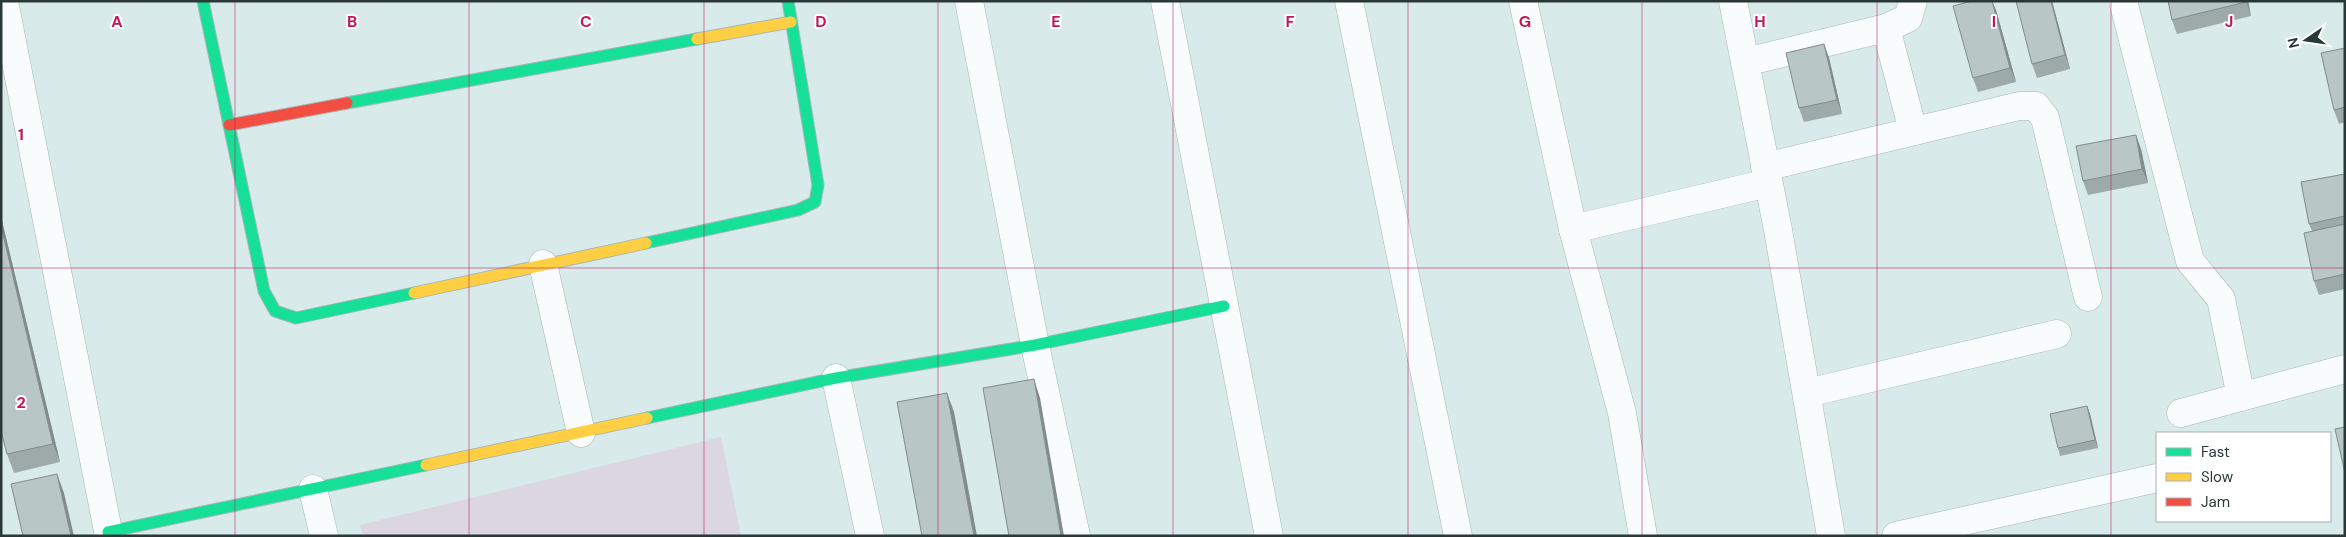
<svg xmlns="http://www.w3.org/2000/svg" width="2346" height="537" font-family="'DM Sans',sans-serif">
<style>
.green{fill:#dcd6e0}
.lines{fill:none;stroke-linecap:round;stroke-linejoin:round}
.street-casing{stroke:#a8b6b6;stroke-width:29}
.fast-casing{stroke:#a8b6b6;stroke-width:13}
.slow-casing{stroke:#a8b6b6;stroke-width:13}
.jam-casing{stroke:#a8b6b6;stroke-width:13}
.street{stroke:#f9fcfc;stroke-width:28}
.fast{stroke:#16e098;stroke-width:11}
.slow{stroke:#ffcf43;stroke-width:11}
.jam{stroke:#f24e42;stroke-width:11}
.wall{fill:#9eaaaa}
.shaded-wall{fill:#818b8b}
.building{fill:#b8c6c6;stroke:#818b8b}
.grid{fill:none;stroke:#c2185b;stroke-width:1;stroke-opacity:0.55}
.grid-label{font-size:16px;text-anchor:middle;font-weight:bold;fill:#c2185b;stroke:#fff;stroke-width:4;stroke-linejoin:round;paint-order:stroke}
</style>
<rect width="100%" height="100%" fill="#d8eaea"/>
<polygon class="green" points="721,437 741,536 363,536 360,525"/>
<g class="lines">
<g class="street-casing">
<g id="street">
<polyline points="4,1 109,536"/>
<polyline points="969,1 1035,345 1076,536"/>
<polyline points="1165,1 1269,536"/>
<polyline points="1349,1 1458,536"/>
<polyline points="1523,1 1573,229 1622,413 1643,536"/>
<polyline points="1733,1 1778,230 1831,536"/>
<polyline points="2123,1 2190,261 2221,299 2241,397"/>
<polyline points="1886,28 1913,131"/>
<polyline points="1745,62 1886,28 1908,18 1913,1"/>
<polyline points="1765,167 2019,106 2036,106 2045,118 2088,297"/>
<polyline points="1573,229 1768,183"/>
<polyline points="543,264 581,433"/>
<polyline points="836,378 870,536"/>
<polyline points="1807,393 2057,334"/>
<polyline points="2181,413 2345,369"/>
<polyline points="313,489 324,536"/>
<polyline points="1896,536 2157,478"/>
</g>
</g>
<g class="fast-casing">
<g id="fast">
<polyline points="203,1 264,291 275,311 296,318 414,293"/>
<polyline points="347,103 697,39"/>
<polyline points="646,243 798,210 815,202 818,185 788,1"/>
<polyline points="647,418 836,378 1035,345 1224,306"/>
<polyline points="108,532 426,465"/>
</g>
</g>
<g class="slow-casing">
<g id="slow">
<polyline points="697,39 791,22"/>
<polyline points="414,293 646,243"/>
<polyline points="426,465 647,418"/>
</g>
</g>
<g class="jam-casing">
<polyline id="jam" points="229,125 347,103"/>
</g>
<use href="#street" class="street"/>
<use href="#fast" class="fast"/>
<use href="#slow" class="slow"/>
<use href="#jam" class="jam"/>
</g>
<g class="wall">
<polygon points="2052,1 2070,69 2037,78 2032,64"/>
<polygon points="2168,1 2248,1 2251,16 2177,34 2172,20"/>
<polygon points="1996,10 2016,82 1978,92 1973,78"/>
<polygon points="1824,44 1829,58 1842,114 1804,122 1799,108"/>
<polygon points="2345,48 2345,122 2339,124 2334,110"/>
<polygon points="2141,149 2148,183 2088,195 2083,181"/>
<polygon points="2345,174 2345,289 2319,295 2314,281 2312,231 2309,224"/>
<polygon points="2,221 60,462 14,473 7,454"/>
<polygon points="2087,406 2090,414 2098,448 2060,456 2058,448"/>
</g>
<g class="shaded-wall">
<polygon points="1992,1 1996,10 2016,82 2010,68"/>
<polygon points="2051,1 2052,1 2070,69 2065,55"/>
<polygon points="2246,1 2248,1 2251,16"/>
<polygon points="1824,44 1829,58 1842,114 1837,100"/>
<polygon points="2136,135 2141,149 2148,183 2142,169"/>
<polygon points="1,218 2,221 60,462 53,444 1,226"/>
<polygon points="1034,379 1040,398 1064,536 1061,536"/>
<polygon points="947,393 954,412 977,536 974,536"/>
<polygon points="2087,406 2090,414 2098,448 2095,440"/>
<polygon points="57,474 64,493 74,536 71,536"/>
</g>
<g class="building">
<polygon points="1972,1 1992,1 2010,68 1973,78 1953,6"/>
<polygon points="2016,1 2051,1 2065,55 2032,64"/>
<polygon points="2168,1 2246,1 2246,2 2172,20"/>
<polygon points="1824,44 1837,100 1799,108 1786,53"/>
<polygon points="2345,48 2345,107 2334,110 2321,53"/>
<polygon points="2136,135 2142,169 2083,181 2076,146"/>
<polygon points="2345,174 2345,216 2309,224 2301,182"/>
<polygon points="2345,224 2345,274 2314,281 2304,233"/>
<polygon points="1,226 53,444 7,454 1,431"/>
<polygon points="1034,379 1061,536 1009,536 983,388"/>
<polygon points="947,393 974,536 922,536 897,402"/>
<polygon points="2087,406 2095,440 2058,448 2050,414"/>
<polygon points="2345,427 2345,473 2335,429"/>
<polygon points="57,474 71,536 23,536 11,484"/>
</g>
<path class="grid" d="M235,1v535M469,1v535M704,1v535M938,1v535M1173,1v535M1408,1v535M1642,1v535M1877,1v535M2111,1v535M1,268h2344"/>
<g class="grid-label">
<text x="117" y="27">A</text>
<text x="352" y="27">B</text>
<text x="586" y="27">C</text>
<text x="821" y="27">D</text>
<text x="1056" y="27">E</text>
<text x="1290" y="27">F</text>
<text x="1525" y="27">G</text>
<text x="1760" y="27">H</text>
<text x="1994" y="27">I</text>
<text x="2229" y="27">J</text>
<text x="21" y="140">1</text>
<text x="21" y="408">2</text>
</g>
<rect width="2346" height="537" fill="none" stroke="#2a3838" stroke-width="5"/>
<rect x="2156" y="432" width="175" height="90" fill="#ffffff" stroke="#aaafaf"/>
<rect x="2166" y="448" width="25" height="8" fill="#16e098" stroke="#aaafaf"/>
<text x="2201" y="457" font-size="15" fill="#2a3838">Fast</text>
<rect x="2166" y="473" width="25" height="8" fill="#ffcf43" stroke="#aaafaf"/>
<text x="2201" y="482" font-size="15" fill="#2a3838">Slow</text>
<rect x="2166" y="498" width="25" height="8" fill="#f24e42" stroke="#aaafaf"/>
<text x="2201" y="507" font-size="15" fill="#2a3838">Jam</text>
<g transform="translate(2306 40) rotate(257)" stroke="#ffffff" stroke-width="4" paint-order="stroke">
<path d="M0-4L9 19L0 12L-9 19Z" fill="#2a3838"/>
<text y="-8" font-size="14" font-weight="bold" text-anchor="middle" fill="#2a3838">N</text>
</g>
</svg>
